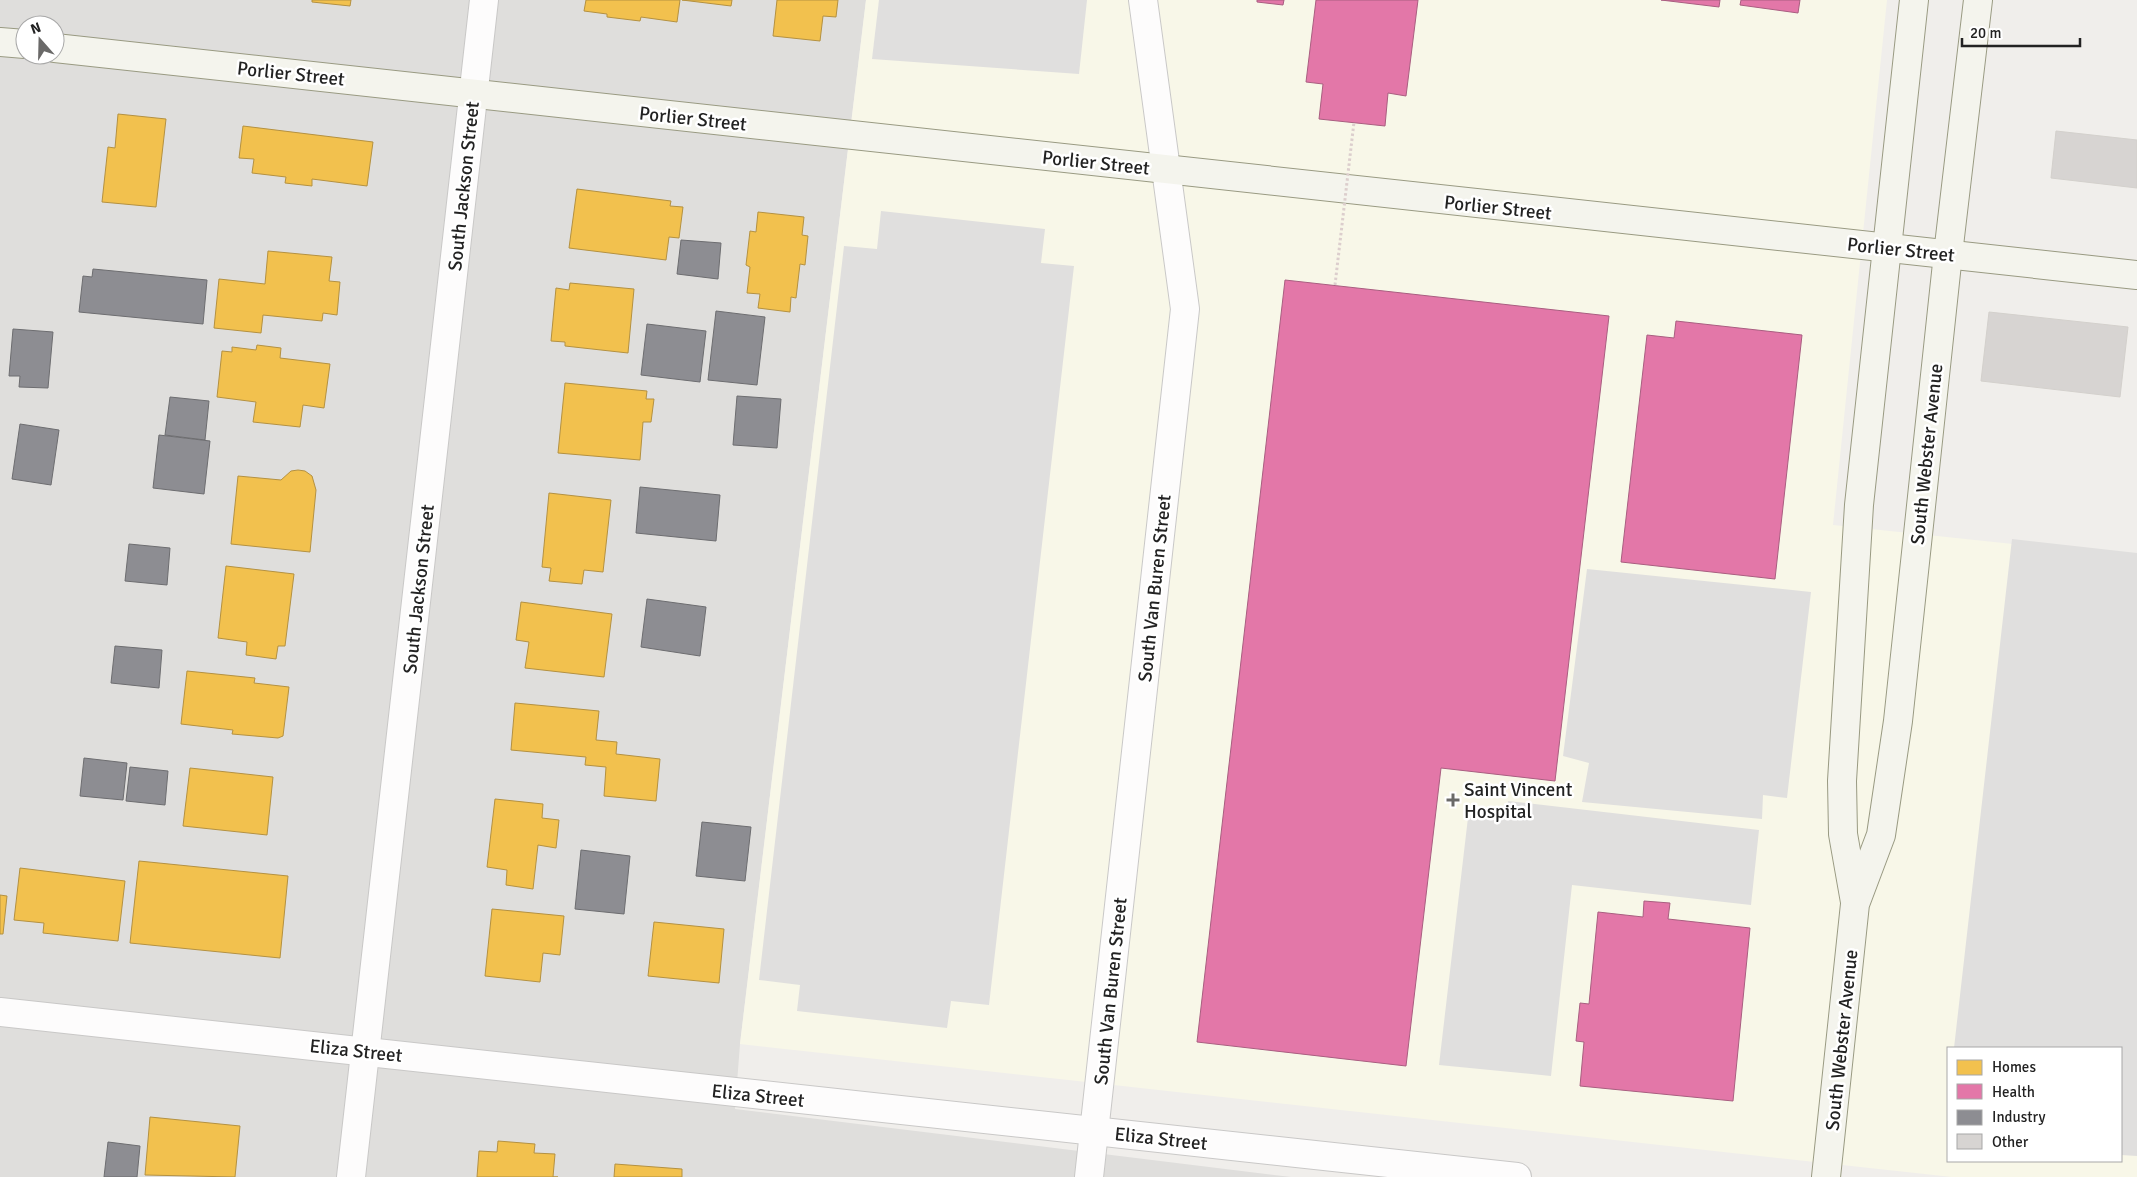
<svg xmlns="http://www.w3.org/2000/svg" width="2137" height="1177" font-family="Signika,sans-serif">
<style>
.residential{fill:#dfdedc;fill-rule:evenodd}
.education{fill:#f8f7e8;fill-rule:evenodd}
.parking{fill:#e0dfde}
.homes{fill:#f2c14e;stroke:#b49141}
.health{fill:#e377a8;stroke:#a95e80}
.industry{fill:#8d8d92;stroke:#6d6d70}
.building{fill:#d7d4d2;stroke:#d3d0cc}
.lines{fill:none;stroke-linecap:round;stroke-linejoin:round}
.street-casing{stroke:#c9c8c7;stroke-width:30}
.secondary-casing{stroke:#999a82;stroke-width:30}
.street{stroke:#fdfcfc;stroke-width:28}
.secondary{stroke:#f4f4ed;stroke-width:28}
.path-bridge{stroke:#dccecd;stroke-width:3;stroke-dasharray:2.5 2.5;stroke-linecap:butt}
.poi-dot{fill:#6a6968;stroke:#fff;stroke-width:2}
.labels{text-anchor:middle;stroke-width:5;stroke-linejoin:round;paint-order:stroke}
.street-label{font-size:19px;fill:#222;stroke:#fff}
.poi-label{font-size:19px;fill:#222;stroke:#fff;text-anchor:start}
</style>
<rect width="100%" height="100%" fill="#f0eeeb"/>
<path class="residential" d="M0,0h866l-126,1044 -5,65 556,68h-1291zM25,25h30v30h-30z"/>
<path class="education" d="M866,0h1021l-54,525 304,32v620h-185l-1212,-133zM1948,1048h173v113h-173z"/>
<g class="parking">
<polygon points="879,0 1087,0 1079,74 872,59"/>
<polygon points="881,211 1045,229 1041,263 1074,266 989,1005 951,1001 947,1028 797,1011 800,985 759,980 844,246 877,249"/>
<polygon points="2012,539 2137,553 2137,1156 2121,1155 2121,1048 1954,1048"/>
<polygon points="1587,569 1811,592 1787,798 1763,795 1762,819 1582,802 1589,763 1563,756"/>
<polygon points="1508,801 1759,830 1751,905 1572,885 1551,1076 1439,1065 1469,809 1506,814"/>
</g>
<g class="homes">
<polygon points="312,0 351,0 350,6 312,2"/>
<polygon points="586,0 680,0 677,22 641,17 640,21 607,17 607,14 584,11"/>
<polygon points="682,0 732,0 731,6"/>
<polygon points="777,0 838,0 836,17 823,16 820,41 773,36"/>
<polygon points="118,114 166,119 156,207 102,202 108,147 115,148"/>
<polygon points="243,126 373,142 367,186 312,179 312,186 285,183 286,177 252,173 254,159 239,158"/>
<polygon points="577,189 671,201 670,206 683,207 679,238 669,237 666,260 569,248"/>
<polygon points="758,212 804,217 802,235 808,236 805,265 800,264 796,298 791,297 790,312 758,308 760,294 747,293 750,267 746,265 750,231 756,232"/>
<polygon points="268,251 332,257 329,281 340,282 337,315 323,313 322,321 263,315 261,333 214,328 219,279 265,284"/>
<polygon points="570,283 634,289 628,353 565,346 565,342 551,341 556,288 569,290"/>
<polygon points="257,345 281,348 280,358 330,364 324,408 303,405 300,427 253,422 256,402 217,397 222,351 232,352 232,347 256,350"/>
<polygon points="565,383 647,391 646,399 654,399 651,422 643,422 640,460 558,453"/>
<polygon points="298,470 305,471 312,476 316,490 310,552 231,544 238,476 281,480 291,471"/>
<polygon points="549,493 611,500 603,572 584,570 582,584 549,581 551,568 542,567"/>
<polygon points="226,566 294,574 285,646 278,646 276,659 246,655 247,642 218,638"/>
<polygon points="521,602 612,614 604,677 525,668 529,642 516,640"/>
<polygon points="187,671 255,678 254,683 289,687 283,736 278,738 232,734 233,730 181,724"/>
<polygon points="515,703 599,711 596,740 617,742 616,754 660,759 656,801 604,796 606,767 585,765 586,757 511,750"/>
<polygon points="190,768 273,777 267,835 183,826"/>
<polygon points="495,799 543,804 542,818 559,820 556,848 538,845 533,889 506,885 507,870 487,867"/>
<polygon points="139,861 288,876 280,958 130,943"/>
<polygon points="20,868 125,881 118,941 43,933 44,923 14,920"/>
<polygon points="0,895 7,896 3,934 0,934"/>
<polygon points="492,909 564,916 560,955 543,953 540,982 485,976"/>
<polygon points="654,922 724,929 719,983 648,976"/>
<polygon points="150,1117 240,1126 235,1177 145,1175"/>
<polygon points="498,1141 535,1144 534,1153 555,1154 553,1177 558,1177 477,1177 479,1151 497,1152"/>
<polygon points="615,1164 682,1169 682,1177 614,1177"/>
</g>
<g class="health">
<polygon points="1257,0 1284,0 1283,5 1257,2"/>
<polygon points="1316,0 1418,0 1406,96 1388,93 1385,126 1319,119 1323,84 1306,82"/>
<polygon points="1661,0 1720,0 1719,7"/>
<polygon points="1741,0 1800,0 1798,13 1740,5"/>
<polygon points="1285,280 1609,316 1555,781 1441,768 1406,1066 1197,1042"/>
<polygon points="1676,321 1802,335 1775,579 1621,562 1647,335 1674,338"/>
<polygon points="1644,901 1670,903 1668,919 1750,928 1733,1101 1580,1086 1584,1042 1576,1041 1580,1003 1589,1004 1598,912 1643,917"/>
</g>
<g class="industry">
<polygon points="681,240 721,243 718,279 677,274"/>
<polygon points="93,269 207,280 203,324 79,312 83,276 92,277"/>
<polygon points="716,311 765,317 757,385 708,380"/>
<polygon points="647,324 706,331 700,382 641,375"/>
<polygon points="13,329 53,332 48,388 19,387 20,376 9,376"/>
<polygon points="737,396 781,399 777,448 733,445"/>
<polygon points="170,397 209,401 205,440 165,435"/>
<polygon points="20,424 59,430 51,485 12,479"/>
<polygon points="159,435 210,441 204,494 153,488"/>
<polygon points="640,487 720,495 716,541 636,533"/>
<polygon points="129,544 170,548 167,585 125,581"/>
<polygon points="647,599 706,607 700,656 641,647"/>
<polygon points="115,646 162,650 159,688 111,683"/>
<polygon points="84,758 127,763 123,800 80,796"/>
<polygon points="130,767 168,771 165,805 126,801"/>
<polygon points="702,822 751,827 745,881 696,876"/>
<polygon points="581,850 630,856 624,914 575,909"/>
<polygon points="108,1142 140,1146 137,1177 104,1177"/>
</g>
<g class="building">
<polygon points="2056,131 2137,140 2137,188 2051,178"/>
<polygon points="1989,312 2128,327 2120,397 1981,381"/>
</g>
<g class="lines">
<g class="street-casing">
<g id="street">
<polyline points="0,1012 1517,1177"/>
<polyline points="351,1177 484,0"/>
<polyline points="1089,1177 1185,309 1143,0"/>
</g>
</g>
<g class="secondary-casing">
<g id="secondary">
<polyline points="0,42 25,44"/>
<polyline points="55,48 2137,275"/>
<polyline points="1855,902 1843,834 1842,781 1859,505 1914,0"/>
<polyline points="1826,1177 1855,904 1881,835 1898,721 1948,254 1978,0"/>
</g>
</g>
<use href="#street" class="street"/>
<use href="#secondary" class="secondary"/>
<polyline class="path-bridge" points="1335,285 1354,122"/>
</g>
<path class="poi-dot" d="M1450.5 792.5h5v5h5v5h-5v5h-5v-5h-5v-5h5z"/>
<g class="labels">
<g class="street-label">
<text transform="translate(291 73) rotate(6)" y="7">Porlier Street</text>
<text transform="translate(693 118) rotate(6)" y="7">Porlier Street</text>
<text transform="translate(1096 162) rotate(6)" y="7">Porlier Street</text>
<text transform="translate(463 186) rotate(-84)" y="7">South Jackson Street</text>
<text transform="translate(1498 207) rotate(6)" y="7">Porlier Street</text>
<text transform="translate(1901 249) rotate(6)" y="7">Porlier Street</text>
<text transform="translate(1926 454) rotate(-84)" y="7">South Webster Avenue</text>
<text transform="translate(1154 588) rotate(-84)" y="7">South Van Buren Street</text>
<text transform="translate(418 589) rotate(-84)" y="7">South Jackson Street</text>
<text transform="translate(1110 991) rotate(-84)" y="7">South Van Buren Street</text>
<text transform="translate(1841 1040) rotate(-84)" y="7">South Webster Avenue</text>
<text transform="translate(356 1050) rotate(6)" y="7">Eliza Street</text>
<text transform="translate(758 1095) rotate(6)" y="7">Eliza Street</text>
<text transform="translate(1161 1138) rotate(6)" y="7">Eliza Street</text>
</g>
<g class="poi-label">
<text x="1464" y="796">Saint Vincent<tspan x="1464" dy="22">Hospital</tspan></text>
</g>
</g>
<rect x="1947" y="1047" width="175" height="115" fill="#ffffff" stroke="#a7a7a7"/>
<rect x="1957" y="1060" width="25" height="15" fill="#f2c14e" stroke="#a7a7a7"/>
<text x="1992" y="1072" font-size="15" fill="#222222">Homes</text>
<rect x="1957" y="1084" width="25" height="15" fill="#e377a8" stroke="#a7a7a7"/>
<text x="1992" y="1097" font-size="15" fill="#222222">Health</text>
<rect x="1957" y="1110" width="25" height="15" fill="#8d8d92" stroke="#a7a7a7"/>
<text x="1992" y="1122" font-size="15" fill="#222222">Industry</text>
<rect x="1957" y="1134" width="25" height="15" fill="#d7d4d2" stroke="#a7a7a7"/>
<text x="1992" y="1147" font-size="15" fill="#222222">Other</text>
<g transform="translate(40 40) rotate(340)"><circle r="24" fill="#ffffff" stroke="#a7a7a7"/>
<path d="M0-4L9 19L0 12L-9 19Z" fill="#6a6968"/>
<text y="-8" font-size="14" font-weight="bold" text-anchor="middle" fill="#222222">N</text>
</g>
<path d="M1962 38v8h118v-8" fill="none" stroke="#222222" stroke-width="2.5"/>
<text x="1970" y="38" font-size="15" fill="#222222" stroke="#ffffff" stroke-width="4" paint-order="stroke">20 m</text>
</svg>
